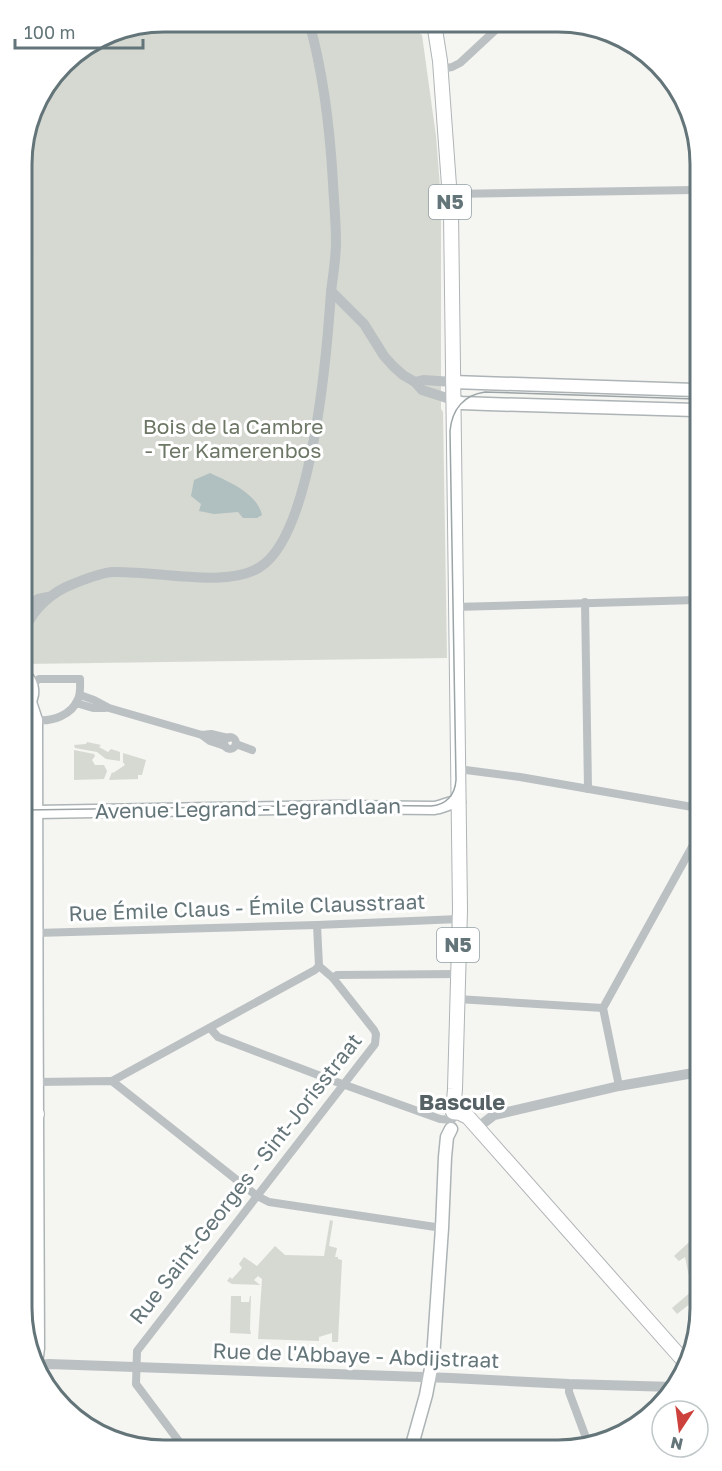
<svg xmlns="http://www.w3.org/2000/svg" width="722" height="1471" font-family="'Golos Text',sans-serif">
<style>
.green{fill:#d6d9d2}
.water{fill:#b0bfc0}
.lines{fill:none;stroke-linecap:round;stroke-linejoin:round}
.secondary-casing{stroke:#adb4b6;stroke-width:15}
.primary-casing{stroke:#afb4b6;stroke-width:16}
.trunk-casing{stroke:#afb4b5;stroke-width:16}
.minor{stroke:#bbc0c2;stroke-width:8}
.tertiary{stroke:#bbc0c2;stroke-width:10}
.secondary{stroke:#fff;stroke-width:12}
.primary{stroke:#fff;stroke-width:14}
.trunk{stroke:#fff;stroke-width:14}
.tram{stroke:#9ba4a6;stroke-width:1.5}
.labels{text-anchor:middle;stroke-width:6;stroke-linejoin:round;paint-order:stroke}
.shield{fill:#fff;stroke:#929ea2;stroke-width:1.5}
.shield-label{font-size:20px;font-weight:bold;fill:#64757a}
.park-label{font-size:21px;fill:#6d7766;stroke:#fff}
.street-label{font-size:21px;fill:#64757a;stroke:#fff}
.neighbourhood-label{font-size:22px;font-weight:bold;fill:#556165;stroke:#fff}
.rim{fill:none;stroke:#64757a;stroke-width:3}
</style>
<rect width="100%" height="100%" fill="#f5f5f2"/>
<g class="green">
<polygon points="163,21 405,23 422,35 436,136 441,200 441,409 443,412 447,658 25,664 22,145 36,100 69,57 109,32"/>
<polygon points="87,742 101,745 99,747 108,752 111,749 120,752 120,761 106,759 97,752 75,748 74,745 86,744"/>
<polygon points="74,750 94,754 95,756 92,760 95,765 104,765 107,771 104,779 74,780"/>
<polygon points="123,753 146,760 142,775 138,775 138,779 109,780 112,772 113,773 125,765 123,762"/>
<polygon points="330,1220 333,1221 329,1246 337,1248 335,1257 338,1257 338,1259 342,1260 338,1342 332,1342 332,1333 319,1337 319,1341 258,1339 262,1279 258,1276 254,1280 260,1285 232,1284 227,1281 230,1277 232,1279 242,1268 239,1264 244,1257 257,1266 275,1246 285,1255 324,1256"/>
<polygon points="699,1233 700,1233 701,1317 698,1314 694,1317 691,1314 696,1309 691,1303 677,1314 672,1308 692,1291 685,1257 679,1261 674,1256"/>
<polygon points="231,1296 241,1296 241,1302 249,1302 250,1296 251,1296 250,1329 251,1334 230,1333"/>
</g>
<path class="water" d="M210,473c19,9 47,20 52,42l-5,3h-14l-5,-6 -24,2 -15,-3 2,-7 -10,-8 3,-16z"/>
<g class="lines">
<g class="secondary-casing">
<g id="secondary">
<polyline points="453,382 695,390"/>
<polyline points="453,400 461,403 488,404 695,410"/>
<path d="M25,675c9,10 10,21 1,32"/>
<path d="M30,702l6,18c-1,209 2,419 2,628l-2,16"/>
<path d="M36,812l301,-5 97,1c9,-1 15,-6 25,-6"/>
<polyline points="412,1445 426,1395 433,1358 442,1228 445,1157 447,1137 451,1129"/>
</g>
</g>
<g class="primary-casing">
<polyline id="primary" points="434,23 440,61 451,213 460,910 455,1089 453,1112 460,1113 468,1117 684,1361"/>
</g>
<g class="trunk-casing">
<polyline id="trunk" points="27,1138 37,1114"/>
</g>
<g class="minor">
<polyline points="440,69 452,67 460,63 503,23"/>
<polyline points="450,194 694,190"/>
<polyline points="585,602 588,789"/>
<polyline points="455,607 696,600"/>
<path d="M32,684l7,-5h41c0,6 1,14 -2,20 -6,16 -26,23 -42,21"/>
<polyline points="80,695 94,700 109,708 202,735 211,734 228,738"/>
<polyline points="76,703 93,708 105,708"/>
<polyline points="202,735 210,741 225,746"/>
<circle cx="230" cy="743" r="6"/>
<polyline points="236,744 252,750"/>
<polyline points="458,769 520,777 698,808"/>
<polyline points="317,925 319,966"/>
<polyline points="36,933 317,925 459,919"/>
<polyline points="333,978 337,975 458,974"/>
<polyline points="457,999 603,1008"/>
<polyline points="210,1028 218,1037 334,1081 440,1119 452,1120"/>
<polyline points="112,1081 315,970 319,966"/>
<polyline points="37,1082 112,1081 257,1196 269,1202 442,1228"/>
<polyline points="619,1086 603,1008 698,836"/>
<polyline points="569,1384 569,1392 588,1443"/>
<polyline points="184,1448 136,1384 137,1351 375,1044 376,1034 374,1030 333,978 319,966"/>
</g>
<g class="tertiary">
<polyline points="331,291 364,324 384,356 393,366 403,375 415,382 422,390 453,400"/>
<polyline points="415,382 423,380 453,382"/>
<polyline points="25,607 38,599 48,597"/>
<path d="M25,629c9,-21 27,-37 48,-45 13,-5 26,-11 39,-12 41,-2 115,17 148,-5 53,-33 67,-215 71,-275 2,-17 5,-33 5,-50 0,-20 -2,-39 -3,-59 -3,-54 -9,-108 -24,-161"/>
<polyline points="477,1128 494,1115 503,1113 619,1086 699,1072"/>
<polyline points="36,1365 49,1364 451,1378 569,1384 674,1387"/>
</g>
<use href="#secondary" class="secondary"/>
<use href="#primary" class="primary"/>
<use href="#trunk" class="trunk"/>
<g class="tram">
<path d="M26,810l320,-5 85,1c15,-1 24,-11 25,-26l-6,-349c2,-22 14,-36 35,-39l210,7"/>
<polyline points="27,1135 31,1178 31,1357"/>
</g>
</g>
<g class="labels">
<g class="shield">
<rect x="429" y="185" width="42" height="34" rx="4.5"/>
<rect x="437" y="928" width="42" height="34" rx="4.5"/>
</g>
<g class="shield-label">
<text x="450" y="209">N5</text>
<text x="458" y="952">N5</text>
</g>
<g class="park-label">
<text x="233" y="434">Bois de la Cambre<tspan x="233" dy="24">- Ter Kamerenbos</tspan></text>
</g>
<g class="street-label">
<text transform="translate(248 809) rotate(-1)" y="7">Avenue Legrand - Legrandlaan</text>
<text transform="translate(247 908) rotate(-2)" y="7">Rue Émile Claus - Émile Clausstraat</text>
<text transform="translate(246 1179) rotate(-52)" y="7">Rue Saint-Georges - Sint-Jorisstraat</text>
<text transform="translate(356 1356) rotate(2)" y="7">Rue de l'Abbaye - Abdijstraat</text>
</g>
<g class="neighbourhood-label">
<text x="462" y="1110">Bascule</text>
</g>
</g>
<path d="M0 0H722V1471H0ZM164 32H558A132 132 0 0 1 690 164V1308A132 132 0 0 1 558 1440H164A132 132 0 0 1 32 1308V164A132 132 0 0 1 164 32Z" fill="#fff" fill-rule="evenodd"/>
<path class="rim" d="M164 32H558A132 132 0 0 1 690 164V1308A132 132 0 0 1 558 1440H164A132 132 0 0 1 32 1308V164A132 132 0 0 1 164 32Z"/>
<g transform="translate(680 1429) rotate(193)"><circle r="28" fill="#ffffff" stroke="#c1c8ca" stroke-width="1.5"/>
<path d="M0-4.5L10 22L0 15L-10 22Z" fill="#cc413b"/>
<text y="-9" font-size="16" font-weight="bold" text-anchor="middle" fill="#64757a">N</text>
</g>
<path d="M15 39v9h128v-9" fill="none" stroke="#64757a" stroke-width="3"/>
<text x="24" y="39" font-size="18" fill="#64757a" stroke="#ffffff" stroke-width="4.5" paint-order="stroke">100 m</text>
</svg>
